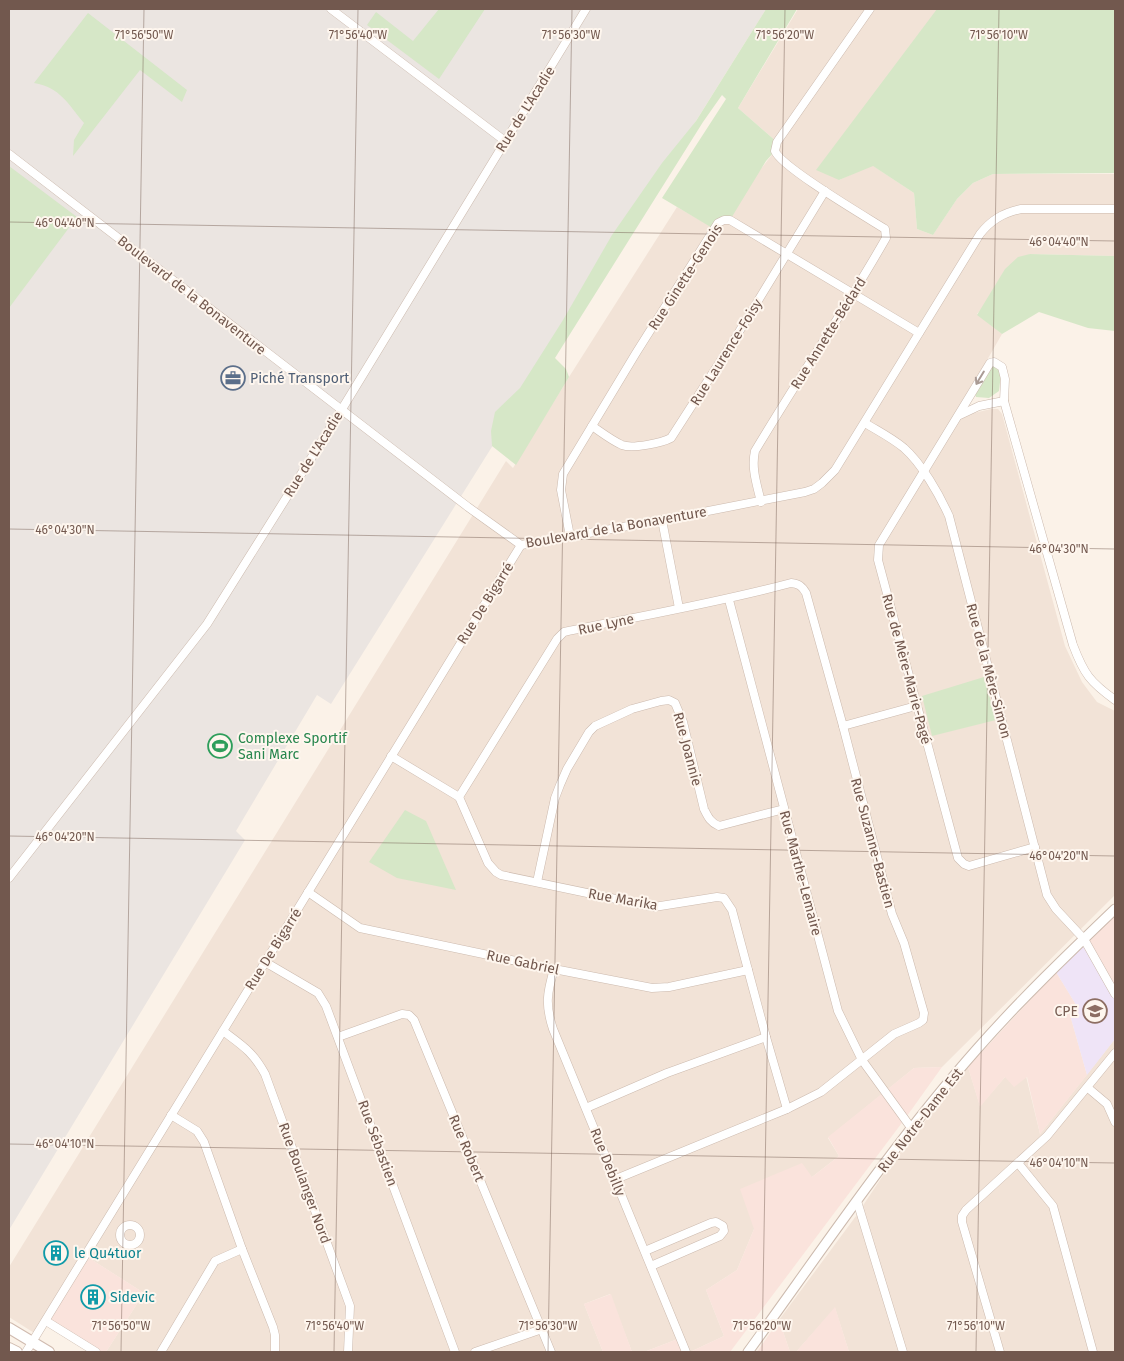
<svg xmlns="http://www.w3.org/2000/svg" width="1124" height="1361" font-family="'Fira Sans',sans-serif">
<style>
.residential{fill:#f2e3d7}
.commercial{fill:#fae3dc}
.industrial{fill:#ebe5e1}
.education{fill:#efe4f7}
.green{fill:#d6e7c7}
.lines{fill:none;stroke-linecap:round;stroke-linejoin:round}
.minor-casing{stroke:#ccbaae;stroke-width:9}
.tertiary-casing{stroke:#ccbaae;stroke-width:11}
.secondary-casing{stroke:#d0bbaf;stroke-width:12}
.minor{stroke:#fff;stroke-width:8}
.tertiary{stroke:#fff;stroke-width:9}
.secondary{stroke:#fff;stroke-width:10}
.oneway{stroke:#aa9b95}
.ticks{fill:none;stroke:#72584e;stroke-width:1;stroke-opacity:0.45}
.labels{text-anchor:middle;stroke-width:4;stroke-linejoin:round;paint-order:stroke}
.street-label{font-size:14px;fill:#72584e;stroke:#fef6ee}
.service-label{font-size:14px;fill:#4e5e75;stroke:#fef6ee;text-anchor:start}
.leisure-label{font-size:14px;fill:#27864d;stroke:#fef6ee;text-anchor:start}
.education-label{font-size:14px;fill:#785e54;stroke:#fef6ee;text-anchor:end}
.culture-label{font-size:14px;fill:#0d838f;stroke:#fef6ee;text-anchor:start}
.ticks-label{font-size:12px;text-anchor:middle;fill:#72584e;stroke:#fef6ee;stroke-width:4;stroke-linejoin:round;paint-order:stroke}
</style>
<rect width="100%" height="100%" fill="#fbf2e8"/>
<g class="residential">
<polygon points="798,9 945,9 839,180 872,165 914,193 917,229 933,235 957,199 973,183 993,174 1115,174 1115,256 1030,254 977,314 1002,334 963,402 974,413 991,409 998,409 1002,414 1065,646 1082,682 1097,702 1115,711 1115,895 942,1067 914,1068 828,1138 839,1156 812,1177 754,1229 737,1270 706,1290 724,1336 690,1352 683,1337 644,1352 632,1352 610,1294 584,1304 603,1352 106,1352 144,1293 89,1258 39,1336 9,1317 9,1267 506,461 513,468 569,377 677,207 714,228 775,151 777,142 738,108"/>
<polygon points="1115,1039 1115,1352 849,1352 835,1308 796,1352 790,1352 779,1320 856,1216 888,1168 968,1067 980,1106 1005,1077 1026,1076 1040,1134"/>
</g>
<g class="commercial">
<polygon points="1115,914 1115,992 1084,944"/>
<polygon points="1056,972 1078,1008 1070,1015 1087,1075 1040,1134 1027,1077 1014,1087 1005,1077 980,1107 968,1067"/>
<polygon points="942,1067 907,1116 730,1352 690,1352 724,1336 706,1290 737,1270 754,1229 740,1189 802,1163 812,1177 839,1156 828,1137 914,1068"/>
<polygon points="89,1258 144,1293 106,1352 100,1352 49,1320"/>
<polygon points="611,1294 632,1352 603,1352 584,1304"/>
<polygon points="835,1307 849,1352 796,1352"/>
<polygon points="779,1320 790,1352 757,1352"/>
<polygon points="683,1337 690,1352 644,1352"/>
</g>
<polygon class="industrial" points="9,9 766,9 331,704 317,695 236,831 245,840 9,1230"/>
<polygon class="education" points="1084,944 1115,999 1115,1039 1087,1075 1070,1015 1078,1008 1056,972"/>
<g class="green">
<polygon points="439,9 485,9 439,79 367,25 376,12 413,41"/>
<polygon points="766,9 797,9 738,108 777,142 775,151 766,161 730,220 714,229 662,198 726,99 722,95 703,122 555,358 566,369 569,377 516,465 492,446 491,431 495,412 520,388 563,320 612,235 662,163 696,121"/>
<polygon points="937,9 1115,9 1115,173 993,174 973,183 957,199 933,235 917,229 914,193 873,166 839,180 816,170"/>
<path d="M88,13l99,77 -5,12 -42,-32 -67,86 1,-16 10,-17c-17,-20 -23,-35 -50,-40z"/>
<polygon points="9,166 77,217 9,308"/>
<polygon points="1030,254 1115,256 1115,331 1088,328 1039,312 1002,334 977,315 1005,269 1018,257"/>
<polygon points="992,365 999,367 1001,374 999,391 989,398 976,397 975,394"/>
<polygon points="984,677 996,720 932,736 922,696"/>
<polygon points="405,810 426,821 456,890 397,878 369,862"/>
</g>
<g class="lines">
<g class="minor-casing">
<g id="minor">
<polyline points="331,9 505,141"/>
<path d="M9,154l459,353 53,38 141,-25 143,-28 9,-3 8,-6 13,-13 145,-236c11,-14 23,-21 41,-25h94"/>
<polyline points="960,415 979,406 1004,401"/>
<path d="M865,423c13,8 27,15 39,25 18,16 35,46 45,68l98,379 9,14 28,30 31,55"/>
<path d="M592,426c9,6 19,14 30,19 10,4 40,-2 49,-7l63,-98 91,-149"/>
<path d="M761,502c-4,-17 -10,-34 -6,-51 43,-72 90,-141 131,-213l-1,-9c-19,-12 -104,-62 -110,-78l2,-9 93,-133"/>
<polyline points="662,520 679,608"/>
<polyline points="570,536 561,490 563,474 636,353 718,223 724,220 730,220 919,333"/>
<polyline points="729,600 838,1011 862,1060 912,1129"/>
<polyline points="843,726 916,706"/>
<polyline points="391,756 459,797 488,863 496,872 501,875 654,907 717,897 724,898 732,910 766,1037 787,1109"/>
<path d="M459,797l98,-158 7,-7c76,-16 152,-29 227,-49 8,1 11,3 15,10l37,133 49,188 12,29 20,70 -1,7 -4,3 -25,11 -73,58 -34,17 -171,70"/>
<path d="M1035,847l-66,19 -5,-2 -6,-6 -80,-298 1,-15 111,-182 4,-1 8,5 3,12 -1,22 69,244c11,29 17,37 42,55"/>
<polyline points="9,878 207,624 342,409 586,9"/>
<path d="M537,882l18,-84 5,-13 7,-16 22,-37 6,-6 37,-17 29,-8 8,-1 6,3 8,19 21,87c4,8 6,13 15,17l65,-17"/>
<polyline points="308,892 360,928 554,969 652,988 669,987 748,970"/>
<polyline points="265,962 318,993 326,1006 455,1352"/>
<path d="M554,969c-7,24 -9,36 -1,60l133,323"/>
<path d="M223,1031c20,15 30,21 42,43l85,232 -2,46"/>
<polyline points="338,1037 402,1014 409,1015 414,1020 551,1352"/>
<polyline points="1088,1088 1107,1104 1115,1122"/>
<polyline points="586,1108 667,1073 766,1037"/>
<polyline points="171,1115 197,1131 204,1142 242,1249 273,1327 275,1335 275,1352"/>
<polyline points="1018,1163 1053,1206 1093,1352"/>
<polyline points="857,1201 903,1352"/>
<circle cx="130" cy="1235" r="10"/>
<polyline points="645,1251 711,1223 716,1222 723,1226 724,1231 720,1236 651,1266"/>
<polyline points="46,1321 96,1352"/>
<polyline points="26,1352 521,545"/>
<polyline points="161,1352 215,1261 242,1249"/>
<polyline points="475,1352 542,1329"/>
<polyline points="1000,1352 962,1222 962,1216 966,1210 1047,1136 1115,1053"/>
</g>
</g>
<g class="tertiary-casing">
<path id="tertiary" d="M748,1352c74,-102 145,-208 229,-303 43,-49 91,-95 138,-140"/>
</g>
<g class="secondary-casing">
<g id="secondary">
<polyline points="9,1328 49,1352"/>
<polyline points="9,1348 17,1352"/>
</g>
</g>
<use href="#minor" class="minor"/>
<use href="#tertiary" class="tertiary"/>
<use href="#secondary" class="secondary"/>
</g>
<defs><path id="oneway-shaft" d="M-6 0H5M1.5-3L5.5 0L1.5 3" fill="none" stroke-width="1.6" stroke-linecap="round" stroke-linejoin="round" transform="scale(1.25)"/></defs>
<use class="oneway" href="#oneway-shaft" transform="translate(980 378) rotate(121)"/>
<path class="ticks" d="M9,222l1106,19M9,529l1106,20M9,836l1106,20M9,1144l1106,19M121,1352l23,-1343M334,1352l24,-1343M548,1352l24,-1343M762,1352l23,-1343M976,1352l23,-1343"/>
<defs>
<g id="office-ring" transform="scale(1.25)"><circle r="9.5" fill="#fef6ee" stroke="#5c6f8a" stroke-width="1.5"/><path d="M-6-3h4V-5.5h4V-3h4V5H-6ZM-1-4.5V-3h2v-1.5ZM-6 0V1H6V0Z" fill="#5c6f8a"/></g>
<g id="stadium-ring" transform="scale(1.25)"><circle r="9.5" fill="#fef6ee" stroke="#2e9e5b" stroke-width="1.5"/><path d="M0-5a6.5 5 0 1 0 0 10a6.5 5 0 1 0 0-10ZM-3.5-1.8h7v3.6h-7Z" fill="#2e9e5b"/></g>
<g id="school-ring" transform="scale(1.25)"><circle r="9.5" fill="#fef6ee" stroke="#8d6e63" stroke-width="1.5"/><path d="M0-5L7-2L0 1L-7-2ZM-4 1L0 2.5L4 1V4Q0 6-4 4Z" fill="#8d6e63"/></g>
<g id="building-ring" transform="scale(1.25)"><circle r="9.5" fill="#fef6ee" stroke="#0f9aa8" stroke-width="1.5"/><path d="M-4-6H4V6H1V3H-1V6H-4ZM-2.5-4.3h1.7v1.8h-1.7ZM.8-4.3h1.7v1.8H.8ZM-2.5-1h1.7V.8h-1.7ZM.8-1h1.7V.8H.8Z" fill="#0f9aa8"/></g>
</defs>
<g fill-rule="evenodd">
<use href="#office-ring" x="233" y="378"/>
<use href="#stadium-ring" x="220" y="746"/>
<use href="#school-ring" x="1095" y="1011"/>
<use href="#building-ring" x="56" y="1253"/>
<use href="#building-ring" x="93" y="1297"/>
</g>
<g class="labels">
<g class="street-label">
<text transform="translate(525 109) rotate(-58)" y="5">Rue de L'Acadie</text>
<text transform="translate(685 277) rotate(-57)" y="5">Rue Ginette-Genois</text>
<text transform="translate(192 295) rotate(38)" y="5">Boulevard de la Bonaventure</text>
<text transform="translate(828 333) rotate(-58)" y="5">Rue Annette-Bédard</text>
<text transform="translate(726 352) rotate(-58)" y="5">Rue Laurence-Foisy</text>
<text transform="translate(313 454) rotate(-58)" y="5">Rue de L'Acadie</text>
<text transform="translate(616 527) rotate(-10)" y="5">Boulevard de la Bonaventure</text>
<text transform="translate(485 603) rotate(-58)" y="5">Rue De Bigarré</text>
<text transform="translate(606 624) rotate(-12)" y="5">Rue Lyne</text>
<text transform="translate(907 669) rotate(75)" y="5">Rue de Mère-Marie-Pagé</text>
<text transform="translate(989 671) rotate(75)" y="5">Rue de la Mère-Simon</text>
<text transform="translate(688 749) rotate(75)" y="5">Rue Joannie</text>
<text transform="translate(873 843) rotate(75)" y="5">Rue Suzanne-Bastien</text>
<text transform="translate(801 873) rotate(75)" y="5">Rue Marthe-Lemaire</text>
<text transform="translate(623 899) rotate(10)" y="5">Rue Marika</text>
<text transform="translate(273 949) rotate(-58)" y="5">Rue De Bigarré</text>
<text transform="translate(523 962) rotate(12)" y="5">Rue Gabriel</text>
<text transform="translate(920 1120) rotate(-52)" y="5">Rue Notre-Dame Est</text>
<text transform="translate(378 1143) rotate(70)" y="5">Rue Sébastien</text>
<text transform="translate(467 1148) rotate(67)" y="5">Rue Robert</text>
<text transform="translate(608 1162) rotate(68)" y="5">Rue Debilly</text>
<text transform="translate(305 1183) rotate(70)" y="5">Rue Boulanger Nord</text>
</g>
<g class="service-label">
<text x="250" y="383">Piché Transport</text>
</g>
<g class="leisure-label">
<text x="238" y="743">Complexe Sportif<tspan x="238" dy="16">Sani Marc</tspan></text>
</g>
<g class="education-label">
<text x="1078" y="1016">CPE</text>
</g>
<g class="culture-label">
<text x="74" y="1258">le Qu4tuor</text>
<text x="110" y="1302">Sidevic</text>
</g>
</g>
<g class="ticks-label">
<text x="144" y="39">71°56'50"W</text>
<text x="358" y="39">71°56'40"W</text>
<text x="571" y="39">71°56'30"W</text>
<text x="785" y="39">71°56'20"W</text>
<text x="999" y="39">71°56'10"W</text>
<text x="65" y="227">46°04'40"N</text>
<text x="1059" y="246">46°04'40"N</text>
<text x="65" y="534">46°04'30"N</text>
<text x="1059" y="553">46°04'30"N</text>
<text x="65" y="841">46°04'20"N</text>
<text x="1059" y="860">46°04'20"N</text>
<text x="65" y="1148">46°04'10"N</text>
<text x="1059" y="1167">46°04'10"N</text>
<text x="121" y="1330">71°56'50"W</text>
<text x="335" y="1330">71°56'40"W</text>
<text x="548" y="1330">71°56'30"W</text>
<text x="762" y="1330">71°56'20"W</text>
<text x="976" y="1330">71°56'10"W</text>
</g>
<rect width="1124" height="1361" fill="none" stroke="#72584e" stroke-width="20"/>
</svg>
